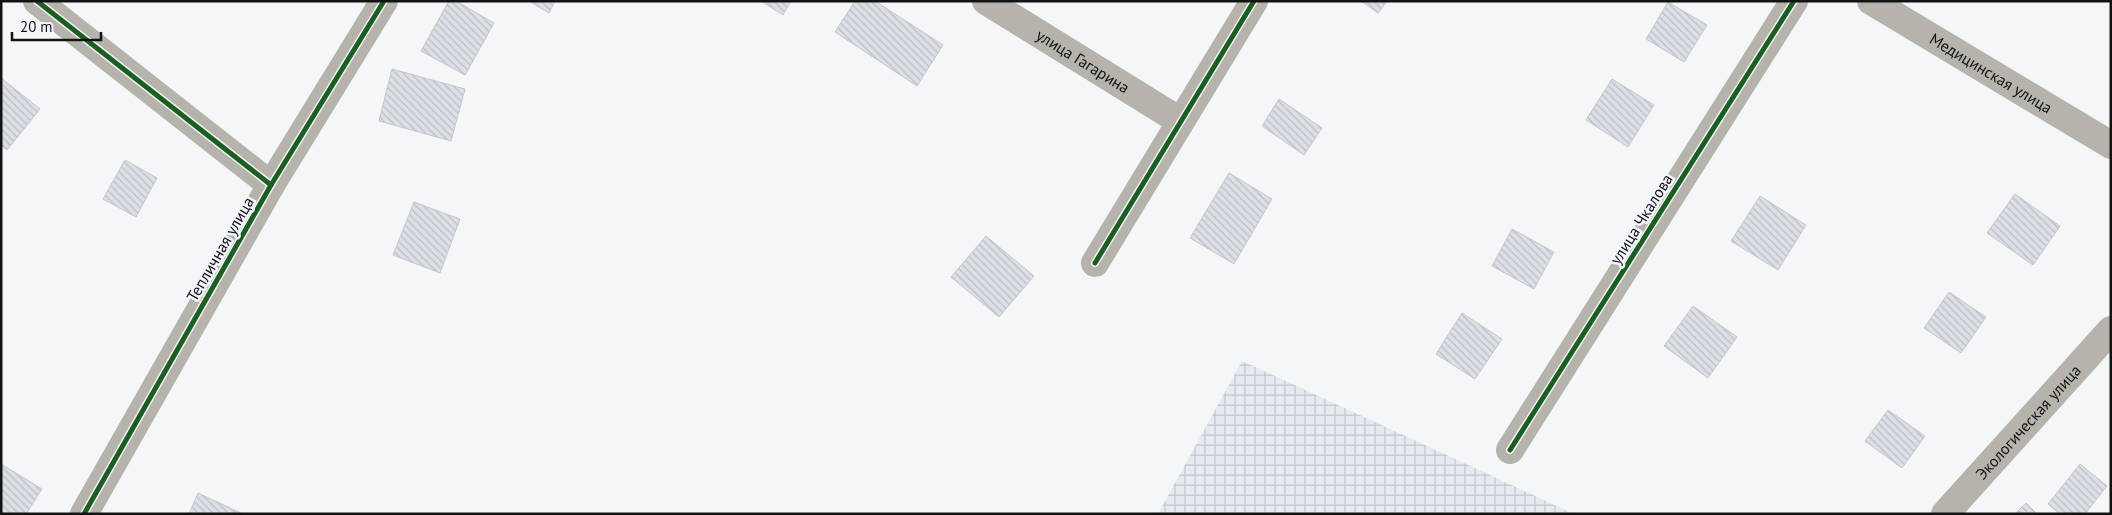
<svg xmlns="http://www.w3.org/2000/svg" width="2112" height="515" font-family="'PT Sans',sans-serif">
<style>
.industrial{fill:url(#industrial-grid)}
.building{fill:url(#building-back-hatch);stroke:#c5c7c9}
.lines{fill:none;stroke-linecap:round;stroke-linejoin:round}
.minor{stroke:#b5b3ab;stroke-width:28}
.cycleway-casing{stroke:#f2f5fa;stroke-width:8}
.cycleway{stroke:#1b5e20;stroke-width:5}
.labels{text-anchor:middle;stroke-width:5;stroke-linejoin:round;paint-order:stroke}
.street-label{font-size:16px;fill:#121314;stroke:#f2f5fa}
</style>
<defs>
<pattern id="industrial-grid" width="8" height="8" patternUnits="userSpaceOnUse" patternTransform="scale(1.25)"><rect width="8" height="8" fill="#e5e9f0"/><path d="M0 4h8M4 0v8" fill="none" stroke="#c3c7cd"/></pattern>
<pattern id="building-back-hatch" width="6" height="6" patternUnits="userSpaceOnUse" patternTransform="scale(1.25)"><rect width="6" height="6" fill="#dcdfe6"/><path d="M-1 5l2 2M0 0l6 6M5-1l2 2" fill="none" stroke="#bcbec4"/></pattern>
</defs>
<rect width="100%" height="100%" fill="#f4f6f8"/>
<polygon class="industrial" points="1242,361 1451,457 1574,514 1158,514"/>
<g class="building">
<polygon points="449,1 456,1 494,23 465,75 421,51"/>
<polygon points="529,1 555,1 549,13"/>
<polygon points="761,1 791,1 783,15"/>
<polygon points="855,1 875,1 943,45 917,86 835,32"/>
<polygon points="1361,1 1387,1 1378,13"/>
<polygon points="1668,2 1707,25 1684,62 1646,39"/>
<polygon points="392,69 465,89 451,141 379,121"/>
<polygon points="1,78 40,109 7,150 1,145"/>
<polygon points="1612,79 1654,105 1628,147 1586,120"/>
<polygon points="1279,99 1322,128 1304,155 1262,126"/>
<polygon points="125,160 157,178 136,217 103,199"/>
<polygon points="1229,173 1272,199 1234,264 1190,238"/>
<polygon points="2015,194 2060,226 2033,265 1987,233"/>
<polygon points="1760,196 1806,225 1778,270 1731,241"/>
<polygon points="414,202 460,219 440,273 393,255"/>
<polygon points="1512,229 1554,252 1534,289 1492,266"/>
<polygon points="986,236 1034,276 999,317 951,277"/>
<polygon points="1949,292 1986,317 1961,353 1924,328"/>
<polygon points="1693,306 1737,337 1708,378 1664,346"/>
<polygon points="1462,313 1502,339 1475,379 1436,354"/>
<polygon points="1888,410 1925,436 1902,468 1865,441"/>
<polygon points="1,464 42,489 26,514 1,513"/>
<polygon points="2080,464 2107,486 2085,514 2060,514 2048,504"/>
<polygon points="198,493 243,514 189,514"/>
<polygon points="2026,503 2037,514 2015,514"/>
</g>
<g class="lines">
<g class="minor">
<polyline points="37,1 271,185"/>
<path id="s1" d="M986,1l194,120"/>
<path id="s2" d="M1871,1l240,144"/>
<polyline points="1095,263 1254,1"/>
<polyline points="1510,450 1794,1"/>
<polyline points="84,514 271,185 384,1"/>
<path id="s3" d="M1945,514l166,-184"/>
</g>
<g class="cycleway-casing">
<g id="cycleway">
<polyline points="37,1 271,185"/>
<polyline points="1095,263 1254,1"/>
<polyline points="1510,450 1794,1"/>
<polyline points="84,514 271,185 384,1"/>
</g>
</g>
<use href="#cycleway" class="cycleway"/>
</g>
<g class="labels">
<g class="street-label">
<text dy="6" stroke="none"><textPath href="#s1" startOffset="114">улица Гагарина</textPath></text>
<text dy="6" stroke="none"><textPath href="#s2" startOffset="140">Медицинская улица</textPath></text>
<text transform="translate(1641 219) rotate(-58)" y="6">улица Чкалова</text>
<text transform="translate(220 249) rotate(-60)" y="6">Тепличная улица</text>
<text dy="6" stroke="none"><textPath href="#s3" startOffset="124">Экологическая улица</textPath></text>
</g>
</g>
<rect width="2112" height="515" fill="none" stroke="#121314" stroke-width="5"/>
<path d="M12 32v8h89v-8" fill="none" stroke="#121314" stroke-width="2.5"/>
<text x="20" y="32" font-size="15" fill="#121314" stroke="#f2f5fa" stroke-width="4" paint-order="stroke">20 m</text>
</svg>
